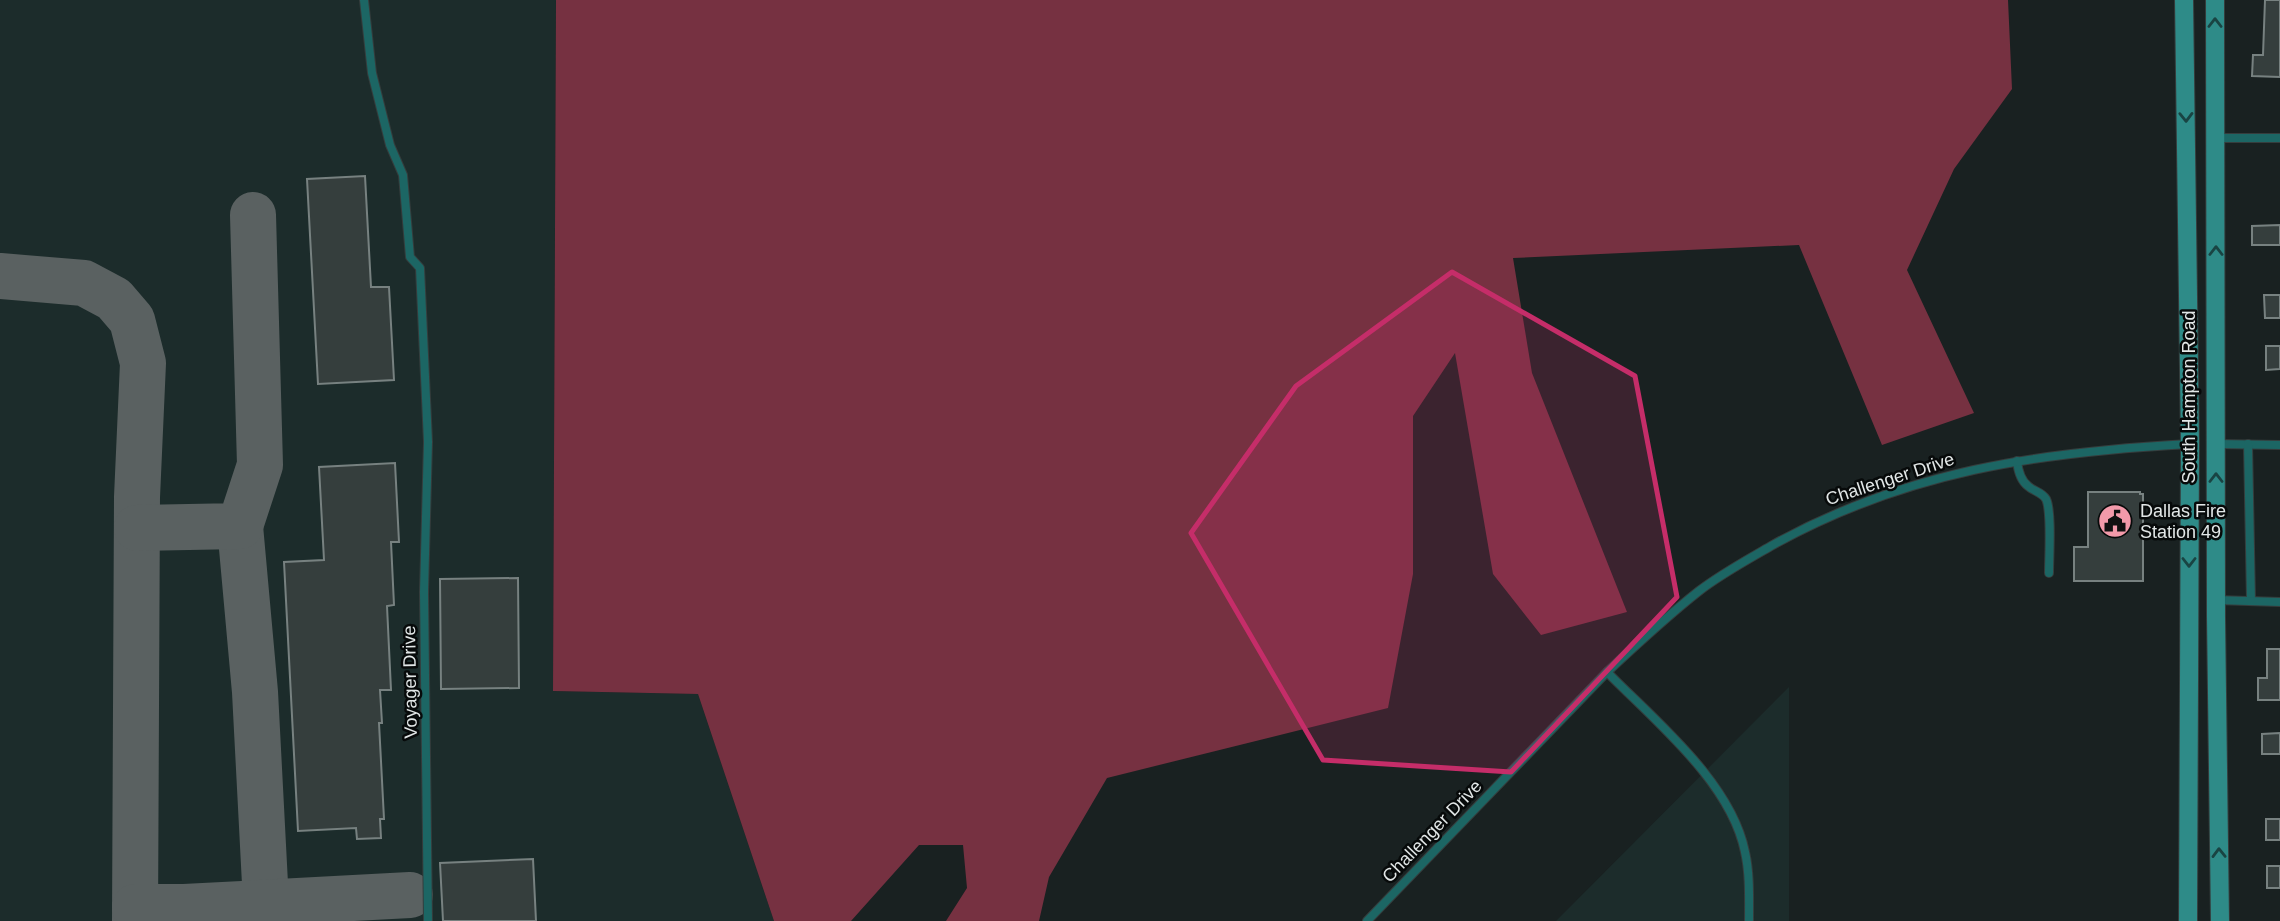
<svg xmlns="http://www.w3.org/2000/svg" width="2280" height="921" font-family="Arial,sans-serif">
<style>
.built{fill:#1c2c2b}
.forest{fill:#763141}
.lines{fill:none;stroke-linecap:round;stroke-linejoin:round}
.taxiway{stroke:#5a6161;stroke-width:46}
.building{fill:#353e3d;stroke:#778180;stroke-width:2}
.lane-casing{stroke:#353d3d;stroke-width:10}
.secondary-casing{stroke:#353d3d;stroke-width:20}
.lane{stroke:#1c6664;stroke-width:8}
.secondary{stroke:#2e8b88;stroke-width:18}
.oneway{stroke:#194443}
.marked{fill:#c52d69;fill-opacity:0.2;stroke:#c52d69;stroke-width:5;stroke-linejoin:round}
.labels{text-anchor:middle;stroke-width:5;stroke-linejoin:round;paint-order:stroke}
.street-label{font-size:18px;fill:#e2e7e7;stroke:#070a0a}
.poi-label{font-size:18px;fill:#e2e7e7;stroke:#070a0a;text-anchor:start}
</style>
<rect width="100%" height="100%" fill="#192121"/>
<g class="built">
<polygon points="0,0 556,0 553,691 698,694 774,921 0,921"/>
<polygon points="1789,687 1789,921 1556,921"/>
</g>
<polygon class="forest" points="556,0 2008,0 2012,89 1954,169 1907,270 1974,413 1882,445 1799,245 1513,258 1532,373 1627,612 1541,635 1493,574 1455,353 1413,416 1413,574 1388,708 1107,778 1049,877 1039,921 946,921 967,888 963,845 919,845 851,921 774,921 698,694 553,691"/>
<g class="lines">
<g class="taxiway">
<polyline points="0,276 84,283 114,299 132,320 143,363 137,497 135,921"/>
<polyline points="240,526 255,692 266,903"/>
<polyline points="137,528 240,526 260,465 253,215"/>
<polyline points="135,907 184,907 410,895"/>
</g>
</g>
<g class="building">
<polygon points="2265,0 2280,0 2280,77 2252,76 2253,55 2263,55"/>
<polygon points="365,176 371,287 389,287 394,380 318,384 307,179"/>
<polygon points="2280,225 2280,245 2252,245 2252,226"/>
<polygon points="2264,295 2280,295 2280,318 2265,318"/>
<polygon points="2266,346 2280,346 2280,369 2266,370"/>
<polygon points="395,463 399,542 391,542 394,605 387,606 391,690 380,690 382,723 379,723 384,819 380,819 381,838 357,839 356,828 298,831 284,562 324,560 319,467"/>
<polygon points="2088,492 2140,492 2140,494 2143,494 2143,581 2074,581 2074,547 2088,547"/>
<polygon points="518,578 519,688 441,689 440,579"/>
<polygon points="2267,649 2280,649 2280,700 2258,700 2258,678 2267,678"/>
<polygon points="2280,733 2280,754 2262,754 2262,734"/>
<rect x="2266" y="819" width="14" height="21"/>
<polygon points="533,859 536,921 443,921 440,863"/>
<rect x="2267" y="866" width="13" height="22"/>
</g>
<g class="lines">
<g class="lane-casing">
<g id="lane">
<polyline points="364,0 372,73 390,145 403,175 410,257 420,268 428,442 424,592 428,921"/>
<polyline points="2215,138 2280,138"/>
<polyline points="2216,444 2280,445"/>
<polyline points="2248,444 2251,601"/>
<path d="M2017,461c1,9 3,19 11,25 5,5 14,6 18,13 6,12 3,58 3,74"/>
<polyline points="2216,600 2280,602"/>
<polyline points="1367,921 1607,672"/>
<path d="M1749,921c0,-23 1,-47 -4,-69 -14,-70 -90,-131 -138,-180 30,-28 60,-56 92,-81 22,-17 48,-31 72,-45 134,-75 268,-94 419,-102"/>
</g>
</g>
<g class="secondary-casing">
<g id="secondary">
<polyline points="2184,0 2190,444 2188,921"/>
<polyline points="2215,0 2216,617 2220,921"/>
</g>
</g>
<use href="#lane" class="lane"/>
<use href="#secondary" class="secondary"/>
</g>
<defs><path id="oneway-chevron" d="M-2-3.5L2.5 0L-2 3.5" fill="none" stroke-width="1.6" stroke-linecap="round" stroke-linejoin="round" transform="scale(1.75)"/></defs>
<g class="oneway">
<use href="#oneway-chevron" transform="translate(2215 23) rotate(-90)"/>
<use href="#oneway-chevron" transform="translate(2186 117) rotate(89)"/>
<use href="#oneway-chevron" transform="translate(2216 251) rotate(-90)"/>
<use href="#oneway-chevron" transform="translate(2216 478) rotate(-90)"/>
<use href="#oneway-chevron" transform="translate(2189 562) rotate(90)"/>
<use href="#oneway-chevron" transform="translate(2219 853) rotate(-91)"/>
</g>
<path class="marked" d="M1452,272l183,104 42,221 -166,175 -188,-12 -132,-227 105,-147z"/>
<defs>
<g id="civic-disc" transform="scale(1.75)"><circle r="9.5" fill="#f39aaa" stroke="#070a0a"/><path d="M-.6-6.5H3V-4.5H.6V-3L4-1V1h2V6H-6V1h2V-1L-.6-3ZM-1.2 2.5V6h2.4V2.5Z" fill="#111"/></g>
</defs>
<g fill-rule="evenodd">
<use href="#civic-disc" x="2115" y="521"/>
</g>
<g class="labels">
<g class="street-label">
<text transform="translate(2189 397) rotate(-90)" y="6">South Hampton Road</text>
<text transform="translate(1890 479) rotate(-18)" y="6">Challenger Drive</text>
<text transform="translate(410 682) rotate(-91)" y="6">Voyager Drive</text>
<text transform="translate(1432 831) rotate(-46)" y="6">Challenger Drive</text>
</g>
<g class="poi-label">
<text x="2140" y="517">Dallas Fire<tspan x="2140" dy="21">Station 49</tspan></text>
</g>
</g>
</svg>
